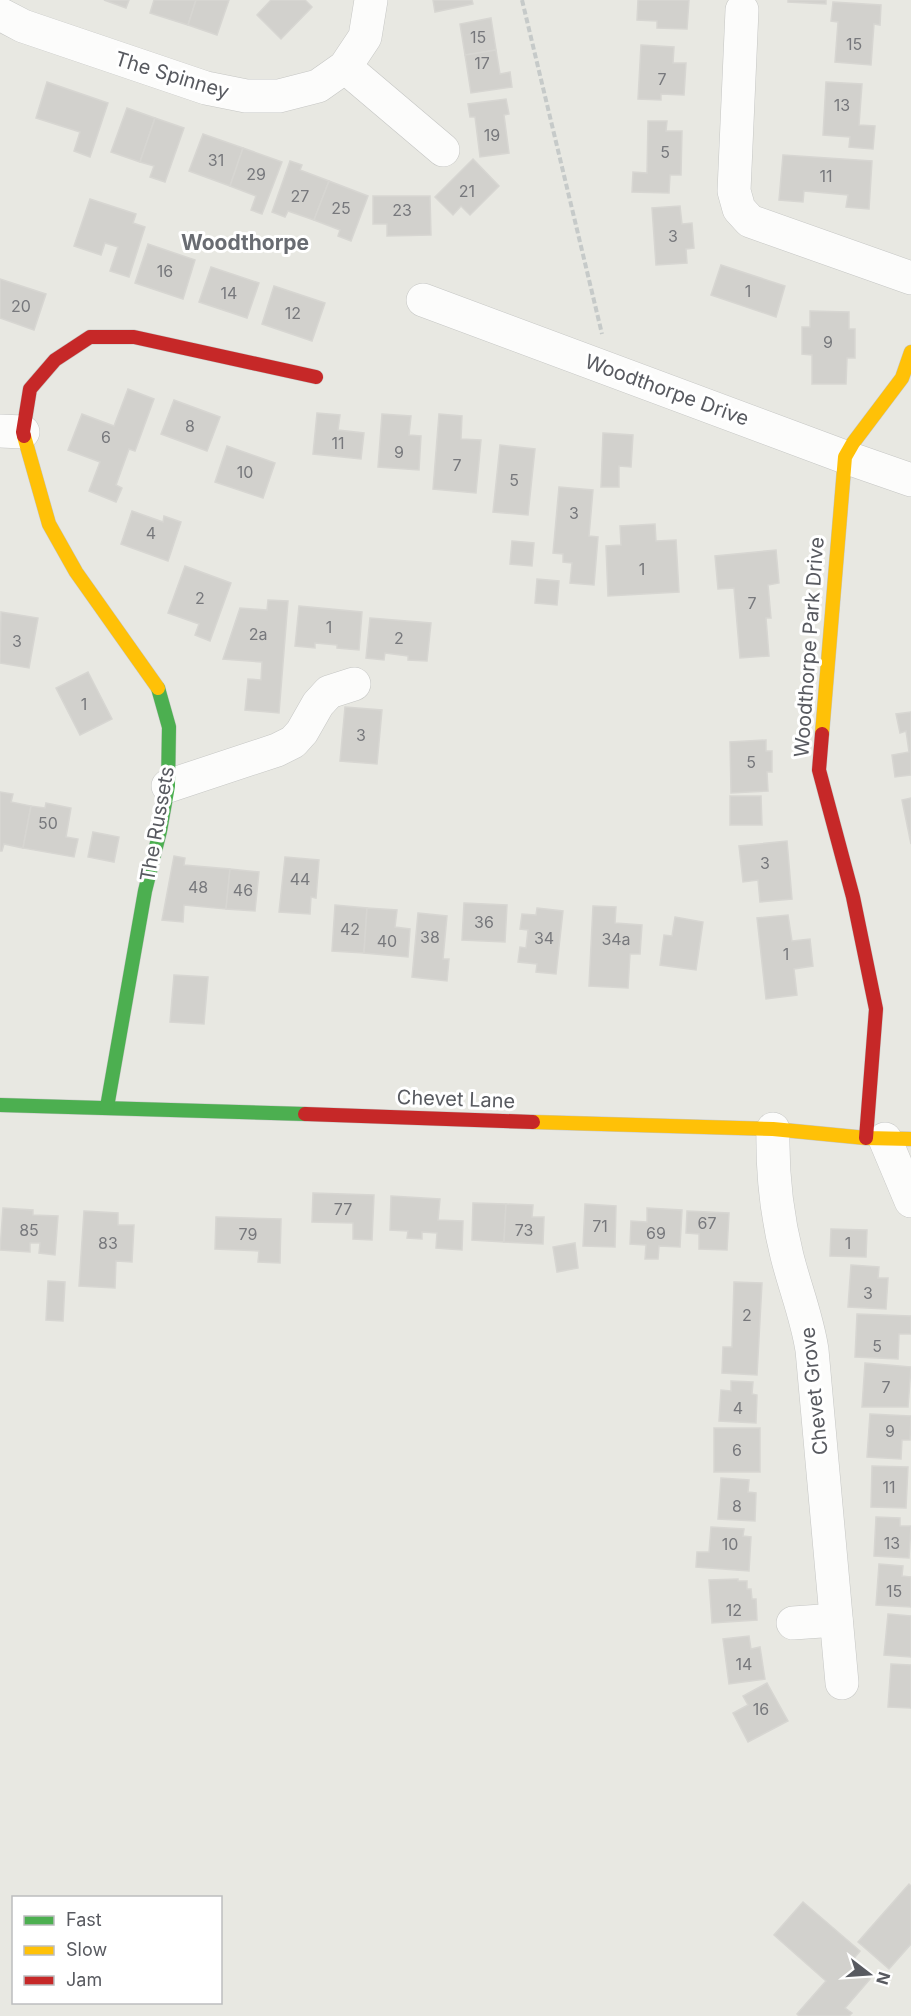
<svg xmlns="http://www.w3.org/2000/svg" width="911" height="2016" font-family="Inter,sans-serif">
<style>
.building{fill:#d2d1cd;stroke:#d7d6d2;stroke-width:1.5}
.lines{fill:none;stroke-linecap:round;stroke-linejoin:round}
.street-casing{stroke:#c5c6c4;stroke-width:34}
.fast-casing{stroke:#c5c7c5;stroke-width:15}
.slow-casing{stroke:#c5c7c5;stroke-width:15}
.jam-casing{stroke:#c5c7c5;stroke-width:15}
.path{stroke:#c6cac9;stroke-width:4;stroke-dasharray:6 3;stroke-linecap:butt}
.street{stroke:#fcfcfb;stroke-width:33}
.fast{stroke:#4caf50;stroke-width:14}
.slow{stroke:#ffc107;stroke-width:14}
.jam{stroke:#c62828;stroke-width:14}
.labels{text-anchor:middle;stroke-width:6;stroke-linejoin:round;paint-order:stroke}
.number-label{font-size:16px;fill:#77787c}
.street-label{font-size:20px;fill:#585a60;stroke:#fff}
.neighbourhood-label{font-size:21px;font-weight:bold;fill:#696c72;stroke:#fff}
</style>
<rect width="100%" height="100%" fill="#e8e8e2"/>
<g class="building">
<polygon points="104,0 129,0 126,8"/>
<polygon points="154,0 196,0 188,25 150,13"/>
<polygon points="196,0 229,0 217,35 188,25"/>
<polygon points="271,0 305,0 312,7 281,39 257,15"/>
<polygon points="433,0 472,0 473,4 435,12"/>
<polygon points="638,0 689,0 687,29 657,28 657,21 637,20"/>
<polygon points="788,0 826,0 826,4 788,2"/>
<polygon points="833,2 881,5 880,25 874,24 871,65 835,62 838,22 831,21"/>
<polygon points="491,18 496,50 465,55 460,24"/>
<polygon points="641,45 674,47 673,63 686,63 684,95 661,94 661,100 638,99"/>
<polygon points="496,50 500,74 510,72 512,87 471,93 465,55"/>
<polygon points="47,82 108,103 90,157 74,151 80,132 36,118"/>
<polygon points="826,82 862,84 859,125 875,126 873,149 849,147 850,137 823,135"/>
<polygon points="506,99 509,114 504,115 509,153 480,157 475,117 470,117 468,104"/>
<polygon points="127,108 155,118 140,162 111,152"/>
<polygon points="155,118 184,128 165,182 150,177 154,166 140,162"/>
<polygon points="648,121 667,121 666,131 682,131 681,175 670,175 669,193 632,192 633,172 647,173"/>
<polygon points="203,134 243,148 230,186 189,171"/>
<polygon points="243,148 282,162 262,214 251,210 256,196 230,186"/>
<polygon points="783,155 872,161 869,209 846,207 848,195 804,191 803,202 779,200"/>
<polygon points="473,159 499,186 470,215 461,206 453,215 435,197"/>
<polygon points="290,161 302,165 300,170 329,181 314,220 288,211 285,217 272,212"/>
<polygon points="329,181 368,196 351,241 338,236 340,230 314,220"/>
<polygon points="373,196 430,196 431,235 387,236 387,224 373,224"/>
<polygon points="90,199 136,214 133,223 145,227 129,277 110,271 118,247 105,243 101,255 74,246"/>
<polygon points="680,206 682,224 692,223 694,248 686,249 687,263 656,265 652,208"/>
<polygon points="148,244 195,260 183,299 135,283"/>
<polygon points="721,265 785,286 776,317 711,295"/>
<polygon points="211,267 259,283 247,318 199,302"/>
<polygon points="0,279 46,294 34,330 0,318"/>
<polygon points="274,286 325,303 312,341 262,324"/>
<polygon points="810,311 849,312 849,329 855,329 855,358 847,358 846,384 812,384 812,355 802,354 802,327 810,327"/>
<polygon points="128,389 154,399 135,451 129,449 116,485 122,488 116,502 89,491 100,462 68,450 82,414 114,426"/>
<polygon points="174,400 220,417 207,451 161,434"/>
<polygon points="317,413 340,415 338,430 364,433 361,459 313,454"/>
<polygon points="382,414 411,416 409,435 421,436 419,470 378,467"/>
<polygon points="439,414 462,416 461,439 481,440 476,493 433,489"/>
<polygon points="603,433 633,435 631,467 619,466 619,487 601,487"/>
<polygon points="500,445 535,449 528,515 493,512"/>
<polygon points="227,446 275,463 263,498 215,482"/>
<polygon points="559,487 593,490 589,536 598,537 594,585 570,583 572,563 563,562 563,554 553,553"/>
<polygon points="132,511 163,522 164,516 181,522 168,561 121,544"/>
<polygon points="655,524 656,541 676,540 679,592 608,596 606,546 621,545 620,526"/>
<polygon points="512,541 534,543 532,566 510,564"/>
<polygon points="776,550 779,583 768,585 771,618 766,618 769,656 740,658 734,588 718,589 715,556"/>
<polygon points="185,566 231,583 210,641 195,635 199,624 168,613"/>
<polygon points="537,579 559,581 557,605 535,603"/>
<polygon points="268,600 288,601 279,713 245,710 248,679 261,680 262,662 223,659 240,608 267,610"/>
<polygon points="299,606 362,612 359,650 337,648 337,645 315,643 315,648 295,646"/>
<polygon points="1,612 38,618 29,668 0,663"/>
<polygon points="370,618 431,623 427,661 408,660 408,656 385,653 384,660 366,658"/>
<polygon points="88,672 112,719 80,735 56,688"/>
<polygon points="345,707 382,710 377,764 340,761"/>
<polygon points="911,712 911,775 895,777 892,755 909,752 906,731 900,733 896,714"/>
<polygon points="766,740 766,751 772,751 772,772 767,772 768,791 731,793 730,742"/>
<polygon points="0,792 13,794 11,802 31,806 23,848 4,844 2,851 0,851"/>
<polygon points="730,796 761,796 762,825 730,825"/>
<polygon points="911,798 911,844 902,800"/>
<polygon points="46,803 71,808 66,837 78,839 74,857 23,848 31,806 45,808"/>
<polygon points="93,832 119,837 114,862 88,857"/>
<polygon points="787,841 792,899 760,902 758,880 743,882 739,846"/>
<polygon points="174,856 185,858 184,865 230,869 226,909 184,905 183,922 162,920"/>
<polygon points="285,857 319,860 316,898 311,897 310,914 279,912"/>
<polygon points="230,869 259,872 255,911 226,909"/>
<polygon points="464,903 507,905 505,942 462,940"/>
<polygon points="335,905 367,908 364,953 332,951"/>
<polygon points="593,906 616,907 615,923 642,925 640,954 630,954 628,988 589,986"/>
<polygon points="367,908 397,910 395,927 410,929 408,957 364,953"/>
<polygon points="537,908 563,911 556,974 536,972 537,964 518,962 520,947 526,948 528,930 520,929 522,914 536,915"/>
<polygon points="418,913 447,916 443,959 449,959 447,981 412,977"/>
<polygon points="788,915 792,941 810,939 813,966 794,969 797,995 766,999 757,918"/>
<polygon points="675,917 703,922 696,970 660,965 664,935 672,936"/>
<polygon points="174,975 208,977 204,1024 170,1022"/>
<polygon points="313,1193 374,1195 372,1240 353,1239 353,1223 312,1222"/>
<polygon points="391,1196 440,1199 438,1220 463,1221 462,1250 436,1248 437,1233 422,1232 422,1239 407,1238 408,1231 390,1230"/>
<polygon points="473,1203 506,1204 504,1242 472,1240"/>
<polygon points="506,1204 533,1205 532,1217 544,1217 543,1244 504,1242"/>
<polygon points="585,1204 616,1206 615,1247 583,1246"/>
<polygon points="3,1208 33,1210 33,1215 58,1216 55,1255 39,1253 40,1243 30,1243 30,1252 0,1250"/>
<polygon points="647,1208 682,1210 680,1247 659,1246 658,1259 645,1259 646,1245 630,1244 631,1221 647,1222"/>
<polygon points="84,1211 118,1213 118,1225 134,1225 132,1262 116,1261 115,1288 79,1286"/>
<polygon points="687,1211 729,1213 727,1250 699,1249 699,1234 686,1233"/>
<polygon points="216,1217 281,1219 280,1263 258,1262 259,1251 215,1249"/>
<polygon points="831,1229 867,1230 866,1257 830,1256"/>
<polygon points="575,1243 578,1268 557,1272 553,1247"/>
<polygon points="851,1265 879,1267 878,1278 888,1278 886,1309 848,1307"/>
<polygon points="48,1281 65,1282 63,1321 46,1320"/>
<polygon points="734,1282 762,1283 757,1375 722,1373 723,1347 732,1347"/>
<polygon points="857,1314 911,1316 911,1334 899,1334 898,1359 855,1357"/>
<polygon points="865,1363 911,1367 908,1407 862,1407"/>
<polygon points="731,1381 753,1382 752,1394 757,1395 756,1423 719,1421 721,1390 731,1391"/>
<polygon points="870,1414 911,1416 910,1440 902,1440 901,1459 867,1457"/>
<rect x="714" y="1428" width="46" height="44"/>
<polygon points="872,1466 908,1467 906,1508 871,1507"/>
<polygon points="721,1478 749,1480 748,1492 756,1493 755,1521 718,1519"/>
<polygon points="876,1517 900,1518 900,1526 911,1526 909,1558 874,1556"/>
<polygon points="711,1527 744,1529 743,1536 751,1537 749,1571 696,1567 697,1552 709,1552"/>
<polygon points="879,1564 903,1566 902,1576 911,1577 911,1607 876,1605"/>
<polygon points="738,1579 738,1581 747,1581 747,1589 751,1589 752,1599 756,1599 757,1620 712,1623 709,1580"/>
<polygon points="888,1614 911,1616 911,1657 884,1655"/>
<polygon points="749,1636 751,1649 760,1647 765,1679 729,1684 723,1639"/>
<polygon points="891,1664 911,1665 911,1708 888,1707"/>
<polygon points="767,1683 788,1721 748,1742 733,1713 748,1705 743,1696"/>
<polygon points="909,1884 911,1886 911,1944 889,1969 858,1942"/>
<polygon points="803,1902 860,1951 851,1962 870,1979 845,2008 852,2013 849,2016 799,2016 797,2014 826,1981 774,1935"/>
</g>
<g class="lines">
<g class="street-casing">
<g id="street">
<polyline points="742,10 734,191 739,209 750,221 911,278"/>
<polyline points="0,14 23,26 206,88 246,96 279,96 318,86 345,67 365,37 371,0"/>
<polyline points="345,67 443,150"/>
<polyline points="423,300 845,457 911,480"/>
<polyline points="0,431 23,432"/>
<polyline points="168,786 277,750 293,742 302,732 318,704 329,692 354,684"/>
<path d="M773,1129c-1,45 3,83 14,127 8,32 20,61 25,94l30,333"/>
<polyline points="885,1139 911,1201"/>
<polyline points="793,1623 836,1620"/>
</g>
</g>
<g class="fast-casing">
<g id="fast">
<polyline points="0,1105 305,1114"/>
<polyline points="107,1107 145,891 160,831 168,786 169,727 158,688"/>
</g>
</g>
<g class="slow-casing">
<g id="slow">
<polyline points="24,436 49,524 76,572 158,688"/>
<polyline points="822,734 845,457 853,443 902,378 911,352"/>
<polyline points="533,1122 773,1129 866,1138 911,1139"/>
</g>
</g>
<g class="jam-casing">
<g id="jam">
<polyline points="24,436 23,432 30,389 55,360 90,337 134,337 316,377"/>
<polyline points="822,734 819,770 853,897 876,1009 866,1138"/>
<polyline points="305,1114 533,1122"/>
</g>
</g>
<polyline class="path" points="522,0 602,334"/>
<use href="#street" class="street"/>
<use href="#fast" class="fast"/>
<use href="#slow" class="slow"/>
<use href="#jam" class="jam"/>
</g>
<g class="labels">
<g class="number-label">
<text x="478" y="43">15</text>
<text x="854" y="50">15</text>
<text x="482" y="69">17</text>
<text x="662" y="85">7</text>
<text x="842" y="111">13</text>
<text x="492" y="141">19</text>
<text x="665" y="158">5</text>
<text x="216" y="166">31</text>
<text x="256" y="180">29</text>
<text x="826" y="182">11</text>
<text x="467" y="197">21</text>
<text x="300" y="202">27</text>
<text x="341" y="214">25</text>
<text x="402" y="216">23</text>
<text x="673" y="242">3</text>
<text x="165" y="277">16</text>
<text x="748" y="297">1</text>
<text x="229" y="299">14</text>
<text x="21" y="312">20</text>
<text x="293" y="319">12</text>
<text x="828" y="348">9</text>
<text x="190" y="432">8</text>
<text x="106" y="443">6</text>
<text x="338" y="449">11</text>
<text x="399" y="458">9</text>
<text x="457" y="471">7</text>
<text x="245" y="478">10</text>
<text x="514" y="486">5</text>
<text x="574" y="519">3</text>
<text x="151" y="539">4</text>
<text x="642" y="575">1</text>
<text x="200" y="604">2</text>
<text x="752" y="609">7</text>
<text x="329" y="633">1</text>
<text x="258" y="640">2a</text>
<text x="399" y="644">2</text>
<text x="17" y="647">3</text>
<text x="84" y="710">1</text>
<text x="361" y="741">3</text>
<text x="751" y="768">5</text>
<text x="48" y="829">50</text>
<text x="765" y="869">3</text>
<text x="300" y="885">44</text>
<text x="198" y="893">48</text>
<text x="243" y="896">46</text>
<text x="484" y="928">36</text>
<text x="350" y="935">42</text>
<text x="430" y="943">38</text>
<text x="544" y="944">34</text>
<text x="616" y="945">34a</text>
<text x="387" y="947">40</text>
<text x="786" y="960">1</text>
<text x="343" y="1215">77</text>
<text x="707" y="1229">67</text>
<text x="600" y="1232">71</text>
<text x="29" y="1236">85</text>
<text x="524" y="1236">73</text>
<text x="656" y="1239">69</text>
<text x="248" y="1240">79</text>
<text x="108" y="1249">83</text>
<text x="848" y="1249">1</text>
<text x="868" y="1299">3</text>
<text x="747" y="1321">2</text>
<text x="877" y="1352">5</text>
<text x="886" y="1393">7</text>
<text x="738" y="1414">4</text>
<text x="890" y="1437">9</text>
<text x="737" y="1456">6</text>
<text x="889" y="1493">11</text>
<text x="737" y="1512">8</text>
<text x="892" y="1549">13</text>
<text x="730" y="1550">10</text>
<text x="894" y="1597">15</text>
<text x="734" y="1616">12</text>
<text x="744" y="1670">14</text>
<text x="761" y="1715">16</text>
</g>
<g class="street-label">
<text transform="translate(172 75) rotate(17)" y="7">The Spinney</text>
<text transform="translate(667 390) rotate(20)" y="7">Woodthorpe Drive</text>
<text transform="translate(809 647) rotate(-86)" y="7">Woodthorpe Park Drive</text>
<text transform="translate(157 824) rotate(-80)" y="7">The Russets</text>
<text transform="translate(456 1099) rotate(2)" y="7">Chevet Lane</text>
<text transform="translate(814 1391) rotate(-96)" y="7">Chevet Grove</text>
</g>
<g class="neighbourhood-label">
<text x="245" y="250">Woodthorpe</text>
</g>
</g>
<rect x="12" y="1896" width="210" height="108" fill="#ffffff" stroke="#bcbdbf" stroke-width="1.5"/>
<rect x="24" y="1916" width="30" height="9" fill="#4caf50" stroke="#bcbdbf" stroke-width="1.5"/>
<text x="66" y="1926" font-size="18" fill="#585a60">Fast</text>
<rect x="24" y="1946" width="30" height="9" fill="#ffc107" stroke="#bcbdbf" stroke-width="1.5"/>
<text x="66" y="1956" font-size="18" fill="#585a60">Slow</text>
<rect x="24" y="1976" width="30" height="9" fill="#c62828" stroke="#bcbdbf" stroke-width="1.5"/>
<text x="66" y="1986" font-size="18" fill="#585a60">Jam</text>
<g transform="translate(869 1974) rotate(107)" stroke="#ffffff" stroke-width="4.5" paint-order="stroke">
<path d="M0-4.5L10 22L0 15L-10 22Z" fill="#585a60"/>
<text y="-9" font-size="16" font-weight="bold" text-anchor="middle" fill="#585a60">N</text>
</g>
</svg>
